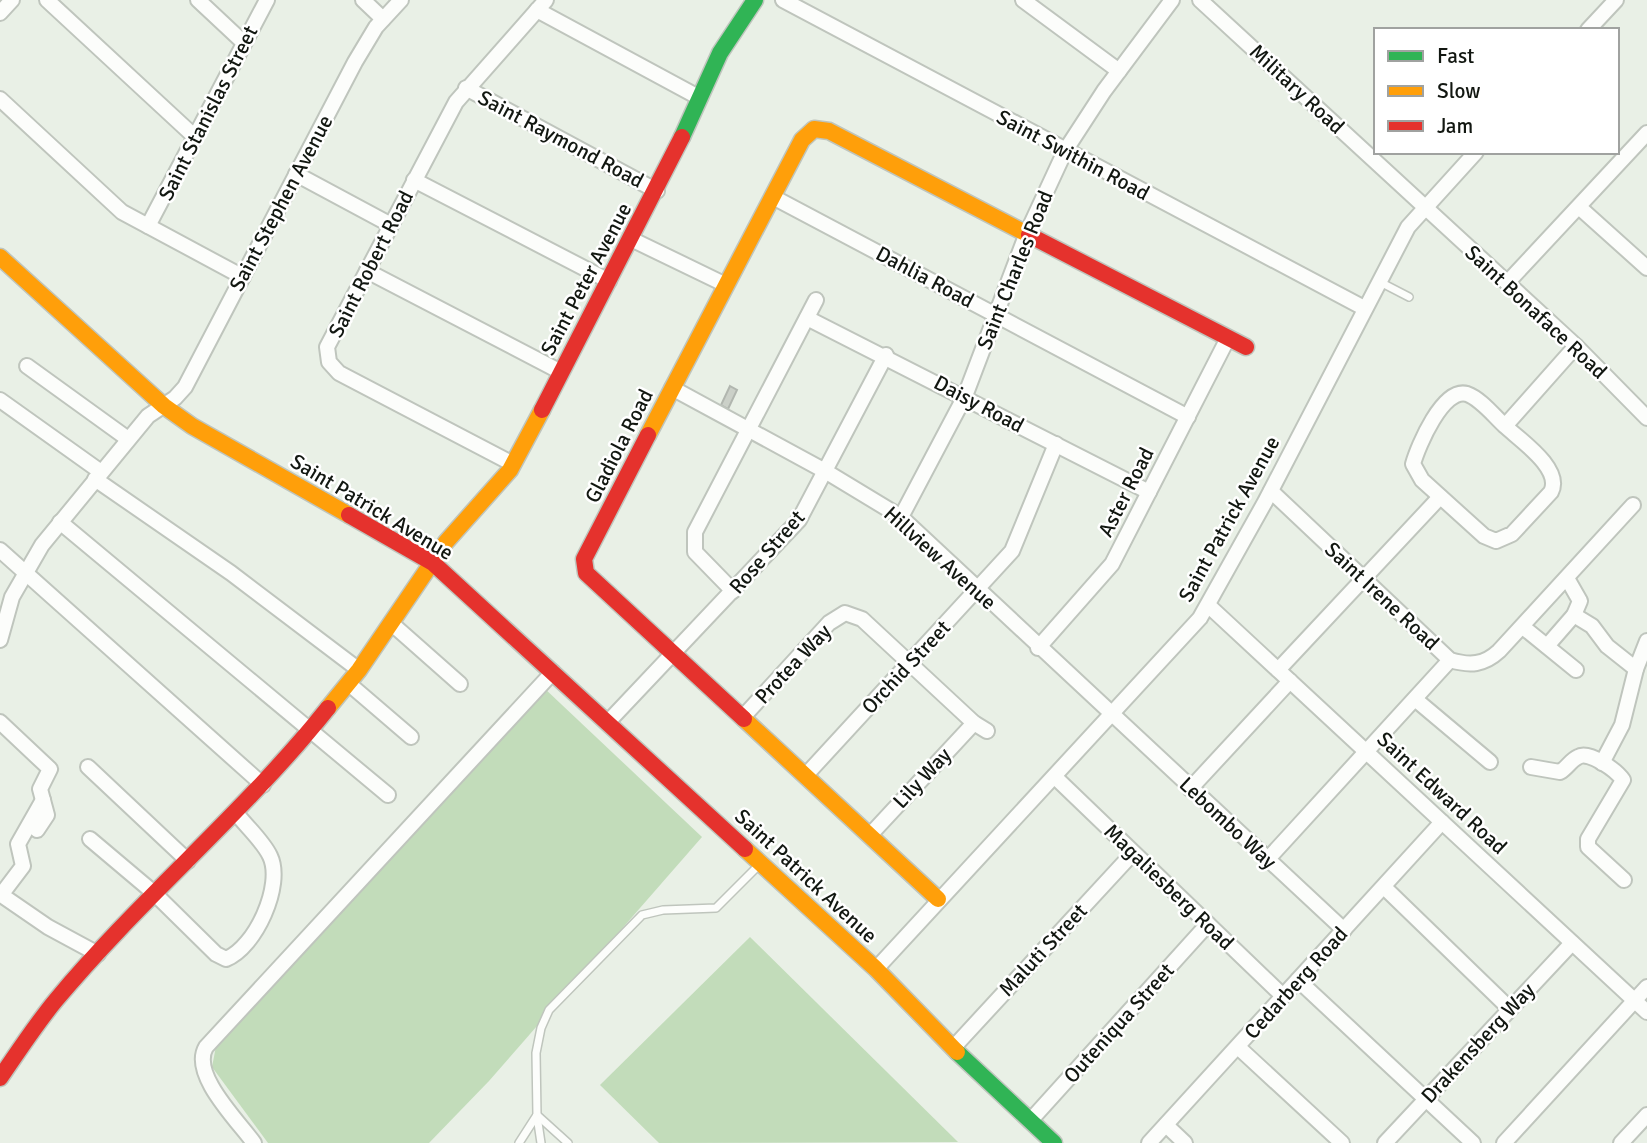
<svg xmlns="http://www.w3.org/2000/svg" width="1647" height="1143" font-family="Signika,sans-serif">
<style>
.park{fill:#c2dcba}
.building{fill:#cbd0c8;stroke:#b1b6af;stroke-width:2}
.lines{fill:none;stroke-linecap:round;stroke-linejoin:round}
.lane-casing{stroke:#bfc5bd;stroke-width:10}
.street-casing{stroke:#bfc5bd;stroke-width:18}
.fast-casing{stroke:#bfc5bd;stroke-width:19}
.slow-casing{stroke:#bfc5bd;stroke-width:19}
.jam-casing{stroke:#bfc5bd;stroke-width:19}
.lane{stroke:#fcfdfb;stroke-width:7}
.street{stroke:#fcfdfb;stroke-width:14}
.fast{stroke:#30b455;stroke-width:16}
.slow{stroke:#ff9f0a;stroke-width:16}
.jam{stroke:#e5322d;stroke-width:16}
.labels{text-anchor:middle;stroke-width:5;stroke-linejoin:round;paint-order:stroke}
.street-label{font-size:21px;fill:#121711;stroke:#fff}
</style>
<rect width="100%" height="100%" fill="#e9f0e6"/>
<g class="park">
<polygon points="543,687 702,837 489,1081 429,1143 268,1143 212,1067 217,1041"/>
<polygon points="750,937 958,1142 659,1143 600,1085"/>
</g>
<polygon class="building" points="730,386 737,390 728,409 721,405"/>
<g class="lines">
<g class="lane-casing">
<g id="lane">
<polyline points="1378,281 1409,297"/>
<polyline points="537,1115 568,1143"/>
<polyline points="537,1116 541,1143"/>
<polyline points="519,1143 537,1115 536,1053 541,1028 549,1010 642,915 663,910 716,908 761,863"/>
</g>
</g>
<g class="street-casing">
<g id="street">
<polyline points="47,0 195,137"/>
<polyline points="198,0 244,43"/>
<polyline points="363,0 383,19"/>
<polyline points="783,0 1364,308"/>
<polyline points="1023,0 1119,71"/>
<polyline points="1200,0 1576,346 1647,418"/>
<polyline points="537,10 700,98"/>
<polyline points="0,13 12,0"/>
<polyline points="1588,30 1616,0"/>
<polyline points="466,88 657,191"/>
<polyline points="0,99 122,212 243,277"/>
<polyline points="296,174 391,225"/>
<polyline points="414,180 609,281"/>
<polyline points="773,197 1188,417"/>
<polyline points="1579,207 1647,268"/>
<polyline points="148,226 267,0"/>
<polyline points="631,239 726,285"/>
<polyline points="367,271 561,372"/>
<polyline points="1507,283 1647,133"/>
<polyline points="807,318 1149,492"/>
<polyline points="27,366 128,439"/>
<polyline points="672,388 825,471 901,517 1344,930"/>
<polyline points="0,400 101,472"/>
<path d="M1505,426c-11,-10 -24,-27 -38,-32 -24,-7 -49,52 -54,70l9,16 62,56 12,5 16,-7 39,-42c12,-23 -31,-52 -46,-66l71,-80"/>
<polyline points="513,464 339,373 329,362 327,347 456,102 546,0"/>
<polyline points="95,479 231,573 359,670"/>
<path d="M1271,491l179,169c20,6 34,5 49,-9l134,-146"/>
<polyline points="901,517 965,396 1027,233 1065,151 1104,91 1172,0"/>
<polyline points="60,522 388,795"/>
<polyline points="0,550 263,785"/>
<polyline points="733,591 695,552 695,532 816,300"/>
<polyline points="1209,606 1647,1012"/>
<polyline points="1574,615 1592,626 1607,646 1636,669"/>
<polyline points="391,623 460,684"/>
<polyline points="1523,627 1576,670"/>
<polyline points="0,640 12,597 42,545 148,416 175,398 185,387 355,62 376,27 401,0"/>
<polyline points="1547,646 1574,615 1580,601 1568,580"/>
<polyline points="1038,648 1112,564 1228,338"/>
<polyline points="1278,670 1440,497"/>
<polyline points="348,683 411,737"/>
<polyline points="1415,699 1490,762"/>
<polyline points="743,717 829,623 845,613 862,619 974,723 987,731"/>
<polyline points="609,721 799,520 886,355"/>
<polyline points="0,722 50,769 40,789 47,815 37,830"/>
<polyline points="1602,763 1622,725 1636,669 1647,641"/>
<polyline points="88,767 188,861"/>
<path d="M1531,767l29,5c7,-4 11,-12 18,-15 11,-7 39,14 45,23l-35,59v8l36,33"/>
<polyline points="806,775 1012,551 1056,444"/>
<polyline points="1055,777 1283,996"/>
<polyline points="1190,789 1290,681"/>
<polyline points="871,834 974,723"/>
<path d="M90,839l64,54 62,61 10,5c29,-11 58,-74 44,-103 -7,-15 -24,-30 -34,-43"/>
<polyline points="1267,860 1450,660"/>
<polyline points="1384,887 1510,1009"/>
<polyline points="0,894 48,927 98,954"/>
<polyline points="1,895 23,866 18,844 43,800"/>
<polyline points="876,969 1200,618 1265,502 1408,227 1476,152"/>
<polyline points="1298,980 1473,1143"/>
<polyline points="1238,1047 1342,1143"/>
<polyline points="953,1048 1133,853"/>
<polyline points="1030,1121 1208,924"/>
<polyline points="1166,1125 1185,1143"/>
<path d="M254,1143c-16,-22 -64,-69 -48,-96l347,-375"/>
<polyline points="1149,1143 1442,822"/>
<polyline points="1385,1143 1572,943"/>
<polyline points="1504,1143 1647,987"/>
<polyline points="1621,1143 1647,1115"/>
</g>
</g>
<g class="fast-casing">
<g id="fast">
<polyline points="682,137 720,53 755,0"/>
<polyline points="957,1052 1054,1143"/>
</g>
</g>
<g class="slow-casing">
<g id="slow">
<polyline points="0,257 164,406 192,426 349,515"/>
<polyline points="648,435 802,140 814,129 829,131 1029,235"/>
<polyline points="328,708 359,670 446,542 510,470 542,410"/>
<polyline points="744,719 938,899"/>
<polyline points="745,849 876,969 957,1052"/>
</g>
</g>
<g class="jam-casing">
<g id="jam">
<polyline points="1029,235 1246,347"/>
<polyline points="542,410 682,137"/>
<polyline points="648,435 584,559 586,573 744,719"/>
<polyline points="349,515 433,563 745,849"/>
<path d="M0,1078c18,-26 36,-54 56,-78 85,-102 189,-188 272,-292"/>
</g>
</g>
<use href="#lane" class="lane"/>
<use href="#street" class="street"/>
<use href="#fast" class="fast"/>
<use href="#slow" class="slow"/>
<use href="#jam" class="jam"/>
</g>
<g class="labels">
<g class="street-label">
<text transform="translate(1297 89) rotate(43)" y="7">Military Road</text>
<text transform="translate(208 113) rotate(-63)" y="7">Saint Stanislas Street</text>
<text transform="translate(561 139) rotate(28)" y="7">Saint Raymond Road</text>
<text transform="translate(1073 155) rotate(28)" y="7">Saint Swithin Road</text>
<text transform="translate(281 203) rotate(-62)" y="7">Saint Stephen Avenue</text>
<text transform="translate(371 264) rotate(-63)" y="7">Saint Robert Road</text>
<text transform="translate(1015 270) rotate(-68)" y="7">Saint Charles Road</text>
<text transform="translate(925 277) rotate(28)" y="7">Dahlia Road</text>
<text transform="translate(586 279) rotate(-62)" y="7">Saint Peter Avenue</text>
<text transform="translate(1536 312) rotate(43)" y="7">Saint Bonaface Road</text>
<text transform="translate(979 404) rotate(28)" y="7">Daisy Road</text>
<text transform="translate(619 446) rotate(-63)" y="7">Gladiola Road</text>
<text transform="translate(1126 492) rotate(-63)" y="7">Aster Road</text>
<text transform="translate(372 507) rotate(31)" y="7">Saint Patrick Avenue</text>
<text transform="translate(1229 519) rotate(-61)" y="7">Saint Patrick Avenue</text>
<text transform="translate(767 552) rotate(-49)" y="7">Rose Street</text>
<text transform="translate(940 558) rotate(42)" y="7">Hillview Avenue</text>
<text transform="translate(1382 596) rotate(43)" y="7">Saint Irene Road</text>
<text transform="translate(793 664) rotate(-47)" y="7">Protea Way</text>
<text transform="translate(906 667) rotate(-47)" y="7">Orchid Street</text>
<text transform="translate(922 778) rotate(-47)" y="7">Lily Way</text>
<text transform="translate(1442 793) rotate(43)" y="7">Saint Edward Road</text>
<text transform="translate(1228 823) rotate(43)" y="7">Lebombo Way</text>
<text transform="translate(806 876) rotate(43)" y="7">Saint Patrick Avenue</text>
<text transform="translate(1169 887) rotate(44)" y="7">Magaliesberg Road</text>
<text transform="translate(1043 950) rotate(-47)" y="7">Maluti Street</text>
<text transform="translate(1296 983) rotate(-48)" y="7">Cedarberg Road</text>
<text transform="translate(1119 1023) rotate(-48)" y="7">Outeniqua Street</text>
<text transform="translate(1478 1043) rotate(-47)" y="7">Drakensberg Way</text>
</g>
</g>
<rect x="1374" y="28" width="245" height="126" fill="#ffffff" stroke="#a0a2a0" stroke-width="2"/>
<rect x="1388" y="51" width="35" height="10" fill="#30b455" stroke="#a0a2a0" stroke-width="2"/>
<text x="1437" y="63" font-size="21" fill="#121711">Fast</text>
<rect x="1388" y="86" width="35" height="10" fill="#ff9f0a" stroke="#a0a2a0" stroke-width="2"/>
<text x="1437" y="98" font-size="21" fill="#121711">Slow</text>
<rect x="1388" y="121" width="35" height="10" fill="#e5322d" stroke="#a0a2a0" stroke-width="2"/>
<text x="1437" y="133" font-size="21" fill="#121711">Jam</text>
</svg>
